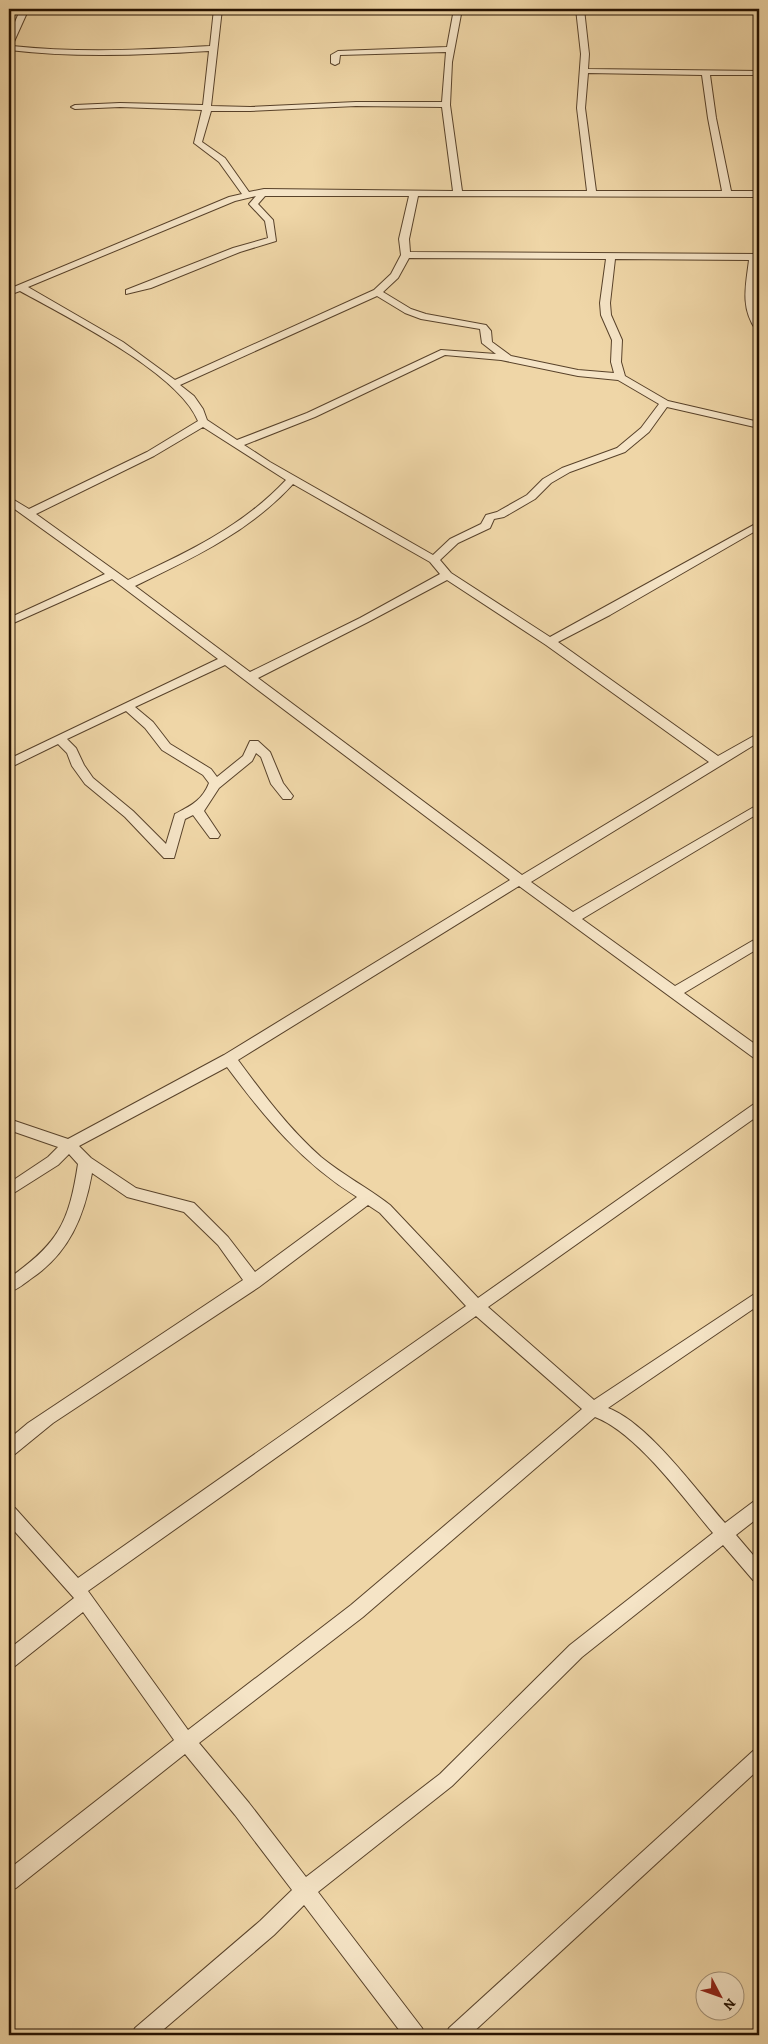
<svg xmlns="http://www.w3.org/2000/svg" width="768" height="2044" font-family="Alegreya,serif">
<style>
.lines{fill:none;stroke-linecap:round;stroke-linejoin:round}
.minor-casing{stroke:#58422a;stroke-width:2}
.minor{fill:#f5e4c6;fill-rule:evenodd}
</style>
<rect width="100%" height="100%" fill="#efd6a7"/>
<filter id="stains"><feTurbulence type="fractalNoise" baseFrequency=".004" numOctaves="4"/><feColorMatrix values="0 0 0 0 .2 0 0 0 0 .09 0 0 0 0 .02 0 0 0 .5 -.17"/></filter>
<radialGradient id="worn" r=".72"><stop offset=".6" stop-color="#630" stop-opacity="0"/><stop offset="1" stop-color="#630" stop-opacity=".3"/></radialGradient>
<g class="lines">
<g class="minor-casing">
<g id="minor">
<path d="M13,9h8l5,6 -14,31c66,7 133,4 198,0l4,-37h8l-11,97 39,1 106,-5h86l4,-50 -106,3 -1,8 -4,2 -4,-2v-8l7,-4 109,-4 7,-38h8l-10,53 -2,43 12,86h125l-10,-83 4,-54 -5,-45h8l5,45 -1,15 171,2v4h-49l6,43 15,73h28v6l-341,-1 -9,43 1,13 349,2 -5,40 5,37 -3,-1c-16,-23 -10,-45 -7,-70l-134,-1 -5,44 1,12 11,25 -1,22 4,14 43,25 91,21v6l-92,-21 -18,25 -24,20 -55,20 -19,11 -16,16 -31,18 -10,2 -4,9 -32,15 -18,17 11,13 99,64 209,-115v7l-149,86 -52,27 160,114 41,-23v9l-228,140 42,30 186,-108v9l-177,106 93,67 84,-49v11l-75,45 75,54v12l-5,-1 -235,-172 -281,174c25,34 51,69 83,97 22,18 47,31 69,48l88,93 276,-194 5,-1v12l-271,192 106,93 165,-109v14l-151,103c40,15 88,82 117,115l28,-21 6,-2v17l-23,18 23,27v20l-6,-2 -30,-35 -141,112 -130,129 -134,106 104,136 3,7h-22l-99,-130 -30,30 -117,100h-25l3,-7 125,-107 32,-31 -57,-75 -50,-61 -169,134 -7,2v-21l165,-129 -91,-128 -68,54 -6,2v-19l65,-51 -65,-73v-19l6,2 63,70 388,-272 -86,-93 -12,-8 -109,82 -206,136 -38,31 -6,2v-17l19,-16 215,-143 -25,-35 -34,-33 -57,-15 -35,-24c-8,44 -23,80 -60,105 -7,5 -15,12 -23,14v-14c49,-34 60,-55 69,-114l-9,-10 -11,11 -49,31v-13l39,-26 10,-10 -49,-17v-11l59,20 156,-84 286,-175 -285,-215 -90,42 18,15 17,22 41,25 6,8 26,-21 7,-15h8l12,11 13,31 10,13 -2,3h-8l-12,-15 -10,-27 -5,-4 -4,8 -33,27 -15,23 16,24 -2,3h-8l-17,-23 -8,4 -11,39h-10l-39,-41 -40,-33 -13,-18 -5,-13 -9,-9 -49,24v-9l209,-100 -106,-80 -103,46v-7l96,-44 -96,-69v-8l20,12 118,-57 51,-31c-19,-48 -131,-104 -178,-130l-11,4v-6l220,-92 13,-3 -23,-32 -25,-19 8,-33 -82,-3 -45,2 -4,-2 4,-2 45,-2 83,2 6,-54c-66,4 -134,7 -200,-1v-14l9,-21zM588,73l114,2 6,43 14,73h-126l-11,-83zM356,106l86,1 11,84 -189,-2 -15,3 -24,-34 -23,-16 9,-31h39zM256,196l-7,8 16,17 3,17 -35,10 -107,42v4l25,-6 89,-36 36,-11 -3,-21 -15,-16 7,-8h144l-10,43 2,16 -10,19 -17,16 -199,90 -52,-38 -95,-55 207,-86zM409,258l197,1 -6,44 1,12 11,25 -1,22 3,11 -36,-3 -67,-14 -19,-14 -1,-11 -5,-6 -60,-11 -15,-5 -28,-17 15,-14zM377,296l28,17 16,6 59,10 2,14 14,11 -55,-4 -134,63 -70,27 -30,-20 -4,-11 -9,-13 -14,-11zM445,355l56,5 77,16 40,4 41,24 -18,24 -24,20 -55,20 -19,11 -16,16 -30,17 -11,3 -5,9 -31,15 -17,16 -163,-93 -26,-17 71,-28zM203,427l83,53c-44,47 -100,73 -158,100l-92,-66 118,-58zM293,484l137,78 10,12 -80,44 -110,54 -115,-86c58,-28 114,-54 158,-102zM447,580l99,65 163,117 -187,113 -264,-197 110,-56zM126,711l19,17 17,22 41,25 6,8c-7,18 -19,23 -34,31l-9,30 -33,-33 -40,-33 -9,-13 -8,-17 -9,-9zM227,1067c38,51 75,96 130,130l-102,75 -27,-35 -34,-34 -58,-15 -45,-30 -12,-12zM476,1316l106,93 -231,196 -163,125 -100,-139zM595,1417c42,16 88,81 118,116l-143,112 -130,129 -134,103 -57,-74 -50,-60 164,-126z"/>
<polygon points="303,9 418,9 414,11 368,13 307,11"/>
<polygon points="759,1748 759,1769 470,2035 446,2035 449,2028 753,1751"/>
</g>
</g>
<use href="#minor" class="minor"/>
</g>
<rect width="768" height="2044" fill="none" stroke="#efd6a7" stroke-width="30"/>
<rect x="10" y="10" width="748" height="2024" fill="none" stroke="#251100" stroke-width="2.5"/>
<rect x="15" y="15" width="738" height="2014" fill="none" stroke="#251100"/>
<g transform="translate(720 1996) rotate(131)"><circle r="24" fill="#f5e4c6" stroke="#a29077"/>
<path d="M0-4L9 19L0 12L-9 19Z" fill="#8f2418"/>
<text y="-8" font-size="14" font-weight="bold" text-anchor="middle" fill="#251100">N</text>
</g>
<rect width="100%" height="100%" filter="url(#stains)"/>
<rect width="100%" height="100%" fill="url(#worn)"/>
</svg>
